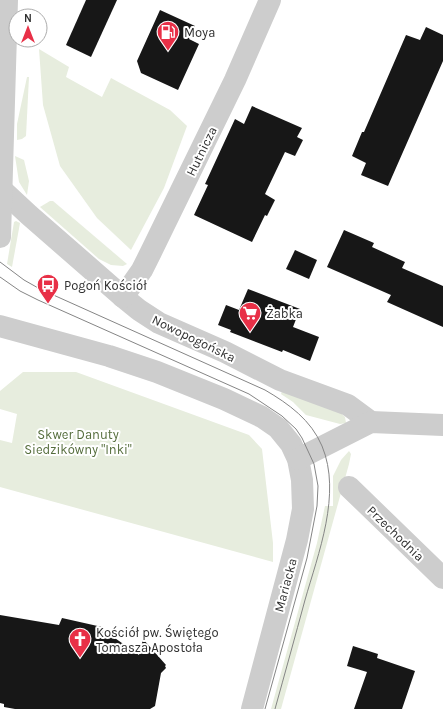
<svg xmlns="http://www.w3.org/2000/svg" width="443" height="709" font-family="Karla,sans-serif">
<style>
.green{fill:#e7edde}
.building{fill:#171717}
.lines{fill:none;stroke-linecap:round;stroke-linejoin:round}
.minor{stroke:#cdcdcd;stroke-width:22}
.tram{stroke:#858585;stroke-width:1}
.labels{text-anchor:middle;stroke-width:4;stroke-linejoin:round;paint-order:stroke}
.poi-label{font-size:13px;fill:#303030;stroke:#fff;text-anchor:start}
.street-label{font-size:13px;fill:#303030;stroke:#fff}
.park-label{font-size:13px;fill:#556d3c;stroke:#fff}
</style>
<rect width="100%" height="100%" fill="#fff"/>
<g class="green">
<polygon points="39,49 69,67 66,77 102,97 111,78 170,110 187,126 164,188 131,250 97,218 60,166 43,105"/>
<polygon points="27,77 29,77 26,136 22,139 17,140 17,124"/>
<polygon points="15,156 24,160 29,181 27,195 19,182"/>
<polygon points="50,201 53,201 127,264 123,266 111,265 99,259 40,207"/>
<polygon points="16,221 20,223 12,267 7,264 14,222"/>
<polygon points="23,372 76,372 249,435 262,449 273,543 273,562 0,487 0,440 12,443 17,414 0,409 0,391"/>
<polygon points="282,391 340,412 345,417 346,423 340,424 306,415 293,402 281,394"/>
<polygon points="349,451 351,454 349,464 281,709 271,709 317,543 325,506 333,506 333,476 341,460"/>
</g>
<g class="building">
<polygon points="86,0 117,0 91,57 66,45"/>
<polygon points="160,10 195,26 189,39 199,44 178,90 141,73 137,61"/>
<polygon points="426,27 443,35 443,61 388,186 361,175 366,163 352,156 362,132 364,132 406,35 420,40"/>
<polygon points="252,106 302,128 297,137 303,140 295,156 285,152 265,194 275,200 267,216 265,215 252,242 194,215 208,185 205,184 235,119 244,124"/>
<polygon points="344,230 374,243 372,247 405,262 402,268 443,286 443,327 387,302 391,295 327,267"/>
<polygon points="295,250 317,260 309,279 286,269"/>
<polygon points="248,289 300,309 293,327 319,337 310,361 283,350 282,352 230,332 231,330 218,325 226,305 239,310"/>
<polygon points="0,615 59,625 62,618 102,627 102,629 139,655 143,639 166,665 165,666 166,668 161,673 155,706 150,709 15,709 4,707 4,704 0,703"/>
<polygon points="353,646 378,654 377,658 415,671 402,709 354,709 367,672 347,666"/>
</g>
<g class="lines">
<g class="minor">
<polyline points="0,188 29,215 123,297 139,310 159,323 225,352 280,380 348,405 371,422"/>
<polyline points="0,237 7,0"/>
<polyline points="123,297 142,270 151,252 235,80 270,0"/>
<polyline points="0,326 109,356 157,372 224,399 262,417 278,428 291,444 298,459 302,480 303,509 297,540 252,709"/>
<polyline points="298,459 371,422 443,425"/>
<polyline points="349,487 443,578"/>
</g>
<g class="tram">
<path d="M0,262l24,18 16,9 225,101c24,14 46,30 57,56 20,48 -4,108 -17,154 -10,37 -20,73 -30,109"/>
<polyline points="0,277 20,291 38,300 249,394 282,416 296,429 302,438 314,464 318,486 317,506 307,558 265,709"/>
</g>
</g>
<defs>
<g id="fuel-pin" transform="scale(1.15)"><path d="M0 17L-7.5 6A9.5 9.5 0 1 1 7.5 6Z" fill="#e83047" stroke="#fff"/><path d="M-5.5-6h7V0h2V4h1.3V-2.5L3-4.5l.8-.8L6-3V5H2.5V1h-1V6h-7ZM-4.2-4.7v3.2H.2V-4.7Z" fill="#fff"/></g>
<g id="bus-pin" transform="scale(1.15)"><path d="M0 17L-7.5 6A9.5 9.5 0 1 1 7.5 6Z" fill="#e83047" stroke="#fff"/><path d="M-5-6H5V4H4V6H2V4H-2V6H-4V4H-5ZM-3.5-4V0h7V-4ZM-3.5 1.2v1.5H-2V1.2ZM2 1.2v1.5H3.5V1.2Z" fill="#fff"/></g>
<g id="supermarket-pin" transform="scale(1.15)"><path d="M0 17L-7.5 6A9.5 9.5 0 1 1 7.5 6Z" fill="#e83047" stroke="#fff"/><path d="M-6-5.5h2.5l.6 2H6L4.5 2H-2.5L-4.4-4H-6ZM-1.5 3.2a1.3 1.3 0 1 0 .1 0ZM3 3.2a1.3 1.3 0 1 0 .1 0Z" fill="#fff"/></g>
<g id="church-pin" transform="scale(1.15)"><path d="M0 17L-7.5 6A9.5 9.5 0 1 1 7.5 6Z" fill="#e83047" stroke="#fff"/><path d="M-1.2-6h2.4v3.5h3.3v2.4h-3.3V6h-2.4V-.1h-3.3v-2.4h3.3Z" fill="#fff"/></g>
</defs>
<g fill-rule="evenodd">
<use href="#fuel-pin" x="168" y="32"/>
<use href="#bus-pin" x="48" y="285"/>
<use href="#supermarket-pin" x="250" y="313"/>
<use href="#church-pin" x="80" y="639"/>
</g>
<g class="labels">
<g class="poi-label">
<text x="184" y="37">Moya</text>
<text x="64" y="290">Pogoń Kościół</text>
<text x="266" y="318">Żabka</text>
<text x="96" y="637">Kościół pw. Świętego<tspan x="96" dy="15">Tomasza Apostoła</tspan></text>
</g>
<g class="street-label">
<text transform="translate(201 151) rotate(-64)" y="5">Hutnicza</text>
<text transform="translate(194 338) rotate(26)" y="5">Nowopogońska</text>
<text transform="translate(396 533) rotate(44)" y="5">Przechodnia</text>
<text transform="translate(285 585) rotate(-75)" y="5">Mariacka</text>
</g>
<g class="park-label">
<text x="78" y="439">Skwer Danuty<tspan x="78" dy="15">Siedzikówny "Inki"</tspan></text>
</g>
</g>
<g transform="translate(28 28)"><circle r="19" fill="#ffffff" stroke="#acacac"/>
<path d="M0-3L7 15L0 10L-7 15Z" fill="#e83047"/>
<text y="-6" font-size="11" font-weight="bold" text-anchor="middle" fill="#303030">N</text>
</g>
</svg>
